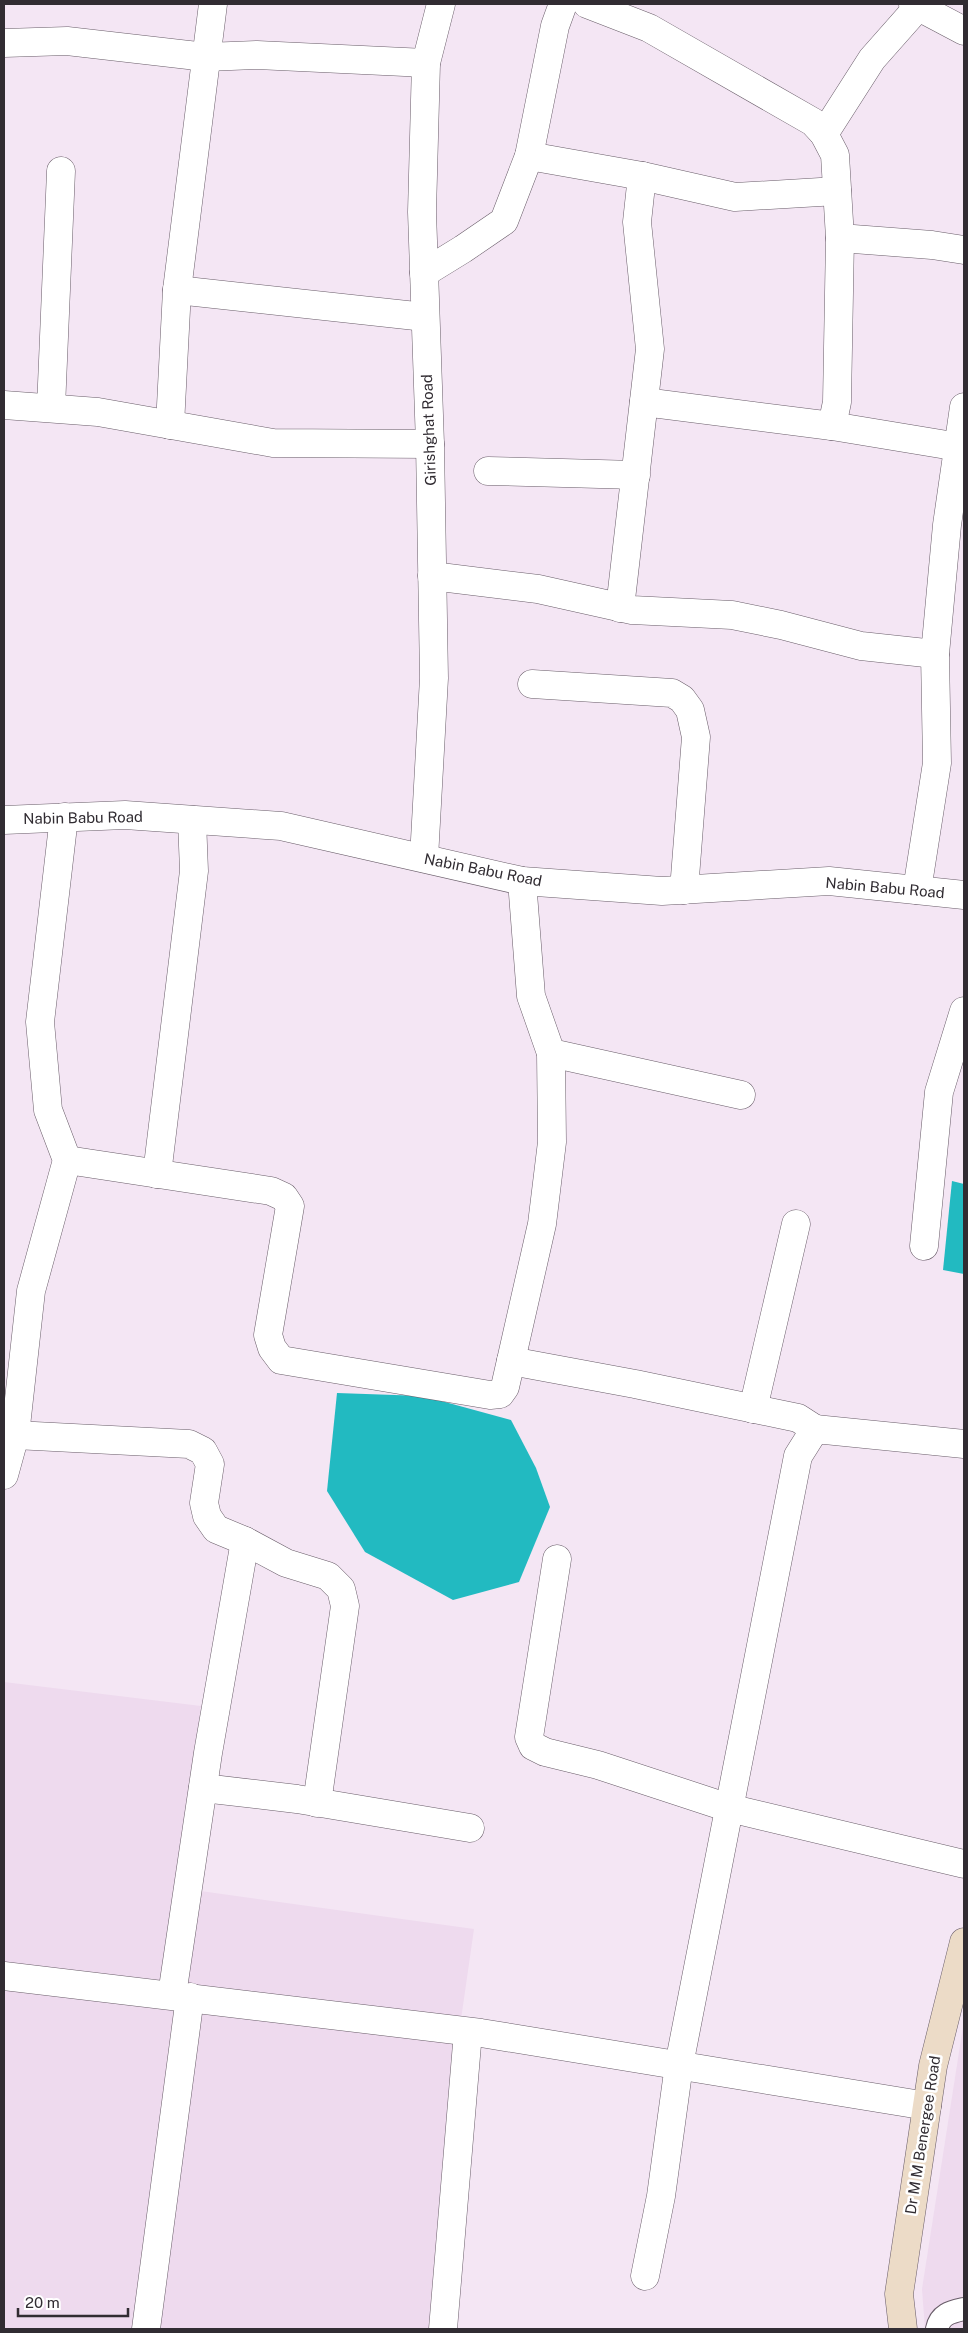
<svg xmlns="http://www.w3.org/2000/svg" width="968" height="2333" font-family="'Public Sans',sans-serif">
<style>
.built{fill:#eedaee}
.water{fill:#22bac1}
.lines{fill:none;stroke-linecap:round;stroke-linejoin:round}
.lane-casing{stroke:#695d69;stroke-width:24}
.street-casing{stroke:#695d69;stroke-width:29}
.secondary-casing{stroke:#695d69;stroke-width:29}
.lane{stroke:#fff;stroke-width:22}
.street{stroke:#fff;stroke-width:28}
.secondary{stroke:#ecdbc7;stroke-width:28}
.labels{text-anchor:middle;stroke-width:5;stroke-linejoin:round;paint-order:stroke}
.street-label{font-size:15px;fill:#312c32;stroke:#fff}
</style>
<rect width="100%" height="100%" fill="#f4e6f4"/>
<g class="built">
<polygon points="4,1682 201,1706 179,1888 474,1929 447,2117 431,2329 4,2329"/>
<polygon points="964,2020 964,2329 925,2329 922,2289"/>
</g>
<g class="water">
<polygon points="952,1181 964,1184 964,1274 943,1270"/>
<polygon points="337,1393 423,1396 511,1420 536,1468 550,1507 519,1582 453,1600 365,1552 327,1491"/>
</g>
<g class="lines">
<g class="lane-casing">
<path id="lane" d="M937,2329c3,-15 14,-17 27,-20"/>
</g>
<g class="street-casing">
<g id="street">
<polyline points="587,4 649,28 813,122 824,134 835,155 840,238 837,402 832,426"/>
<polyline points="913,4 964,31"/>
<polyline points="4,43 67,41 206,57 257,55 426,63"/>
<polyline points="824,134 872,59 918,7"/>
<polyline points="529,156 642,176 735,197 837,191"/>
<polyline points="840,238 932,245 964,250"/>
<polyline points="424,273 463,249 504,221 529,156 555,26 563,4"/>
<polyline points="177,290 425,317"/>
<polyline points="644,402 832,426 959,447"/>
<polyline points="4,405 98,412 273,443 430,444"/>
<polyline points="51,408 61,171"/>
<polyline points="170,425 177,290 213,4"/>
<polyline points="488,471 636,475"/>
<polyline points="432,576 538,589 632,610 732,615 781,625 861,646 935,654"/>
<polyline points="620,608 650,349 637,222 642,176"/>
<polyline points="532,684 672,693 682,699 690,710 696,737 684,890"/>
<polyline points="4,820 125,815 281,826 522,881 662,891 829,881 964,895"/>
<polyline points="424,858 434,678 430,444 422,212 426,63 441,4"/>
<polyline points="917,890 937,763 935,654 947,525 964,407"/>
<polyline points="551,1053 741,1095"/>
<polyline points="67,1160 271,1191 284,1197 290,1206 268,1335 272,1348 281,1360 490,1395 500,1394 505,1387 542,1224 552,1142 551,1053 531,996 522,881"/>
<polyline points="157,1174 194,871 192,820"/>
<polyline points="924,1246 939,1092 964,1011"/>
<polyline points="511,1361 635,1384 798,1418 815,1429"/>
<polyline points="753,1409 796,1224"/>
<polyline points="15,1435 189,1444 203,1451 210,1464 204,1503 207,1516 216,1529 245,1541 286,1563 328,1576 341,1589 345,1606 317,1803"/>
<polyline points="4,1475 15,1435 31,1291 67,1160 48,1110 40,1022 64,817"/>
<polyline points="557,1559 529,1737 533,1746 545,1752 598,1765 729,1808 964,1864"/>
<polyline points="203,1788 297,1799 470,1828"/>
<polyline points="4,1976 481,2033 927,2106"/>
<polyline points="172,1995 208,1753 245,1541"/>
<polyline points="645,2276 661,2196 679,2065 798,1456 815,1429 964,1444"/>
<polyline points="146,2329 190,1997"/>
<polyline points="443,2329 468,2032"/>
</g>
</g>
<g class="secondary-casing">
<polyline id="secondary" points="903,2329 899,2294 927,2106 933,2066 964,1942"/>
</g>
<use href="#lane" class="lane"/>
<use href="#street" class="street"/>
<use href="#secondary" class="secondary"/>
</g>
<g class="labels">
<g class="street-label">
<text transform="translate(429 430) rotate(-92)" y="5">Girishghat Road</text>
<text transform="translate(83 818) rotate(-1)" y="5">Nabin Babu Road</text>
<text transform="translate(483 870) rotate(11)" y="5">Nabin Babu Road</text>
<text transform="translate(885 888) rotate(5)" y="5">Nabin Babu Road</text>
<text transform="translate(923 2135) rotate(-81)" y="5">Dr M M Benergee Road</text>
</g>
</g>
<rect width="968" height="2333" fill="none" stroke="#312c32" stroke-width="10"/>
<path d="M18 2308v8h110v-8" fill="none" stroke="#312c32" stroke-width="2.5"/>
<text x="25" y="2308" font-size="15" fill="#312c32" stroke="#ffffff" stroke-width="4" paint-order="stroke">20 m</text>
</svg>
